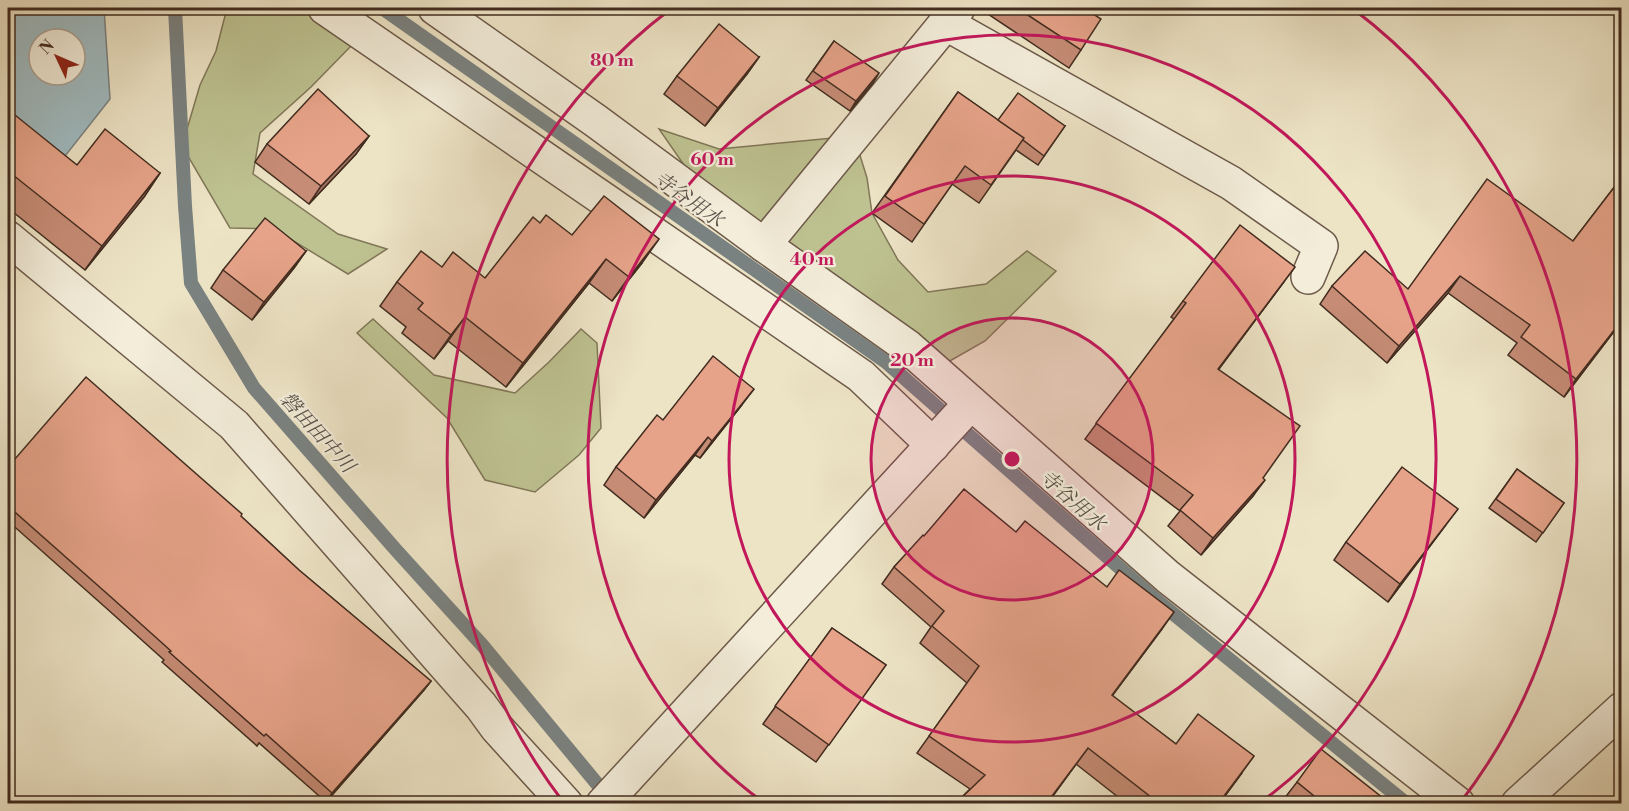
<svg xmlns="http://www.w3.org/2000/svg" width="1629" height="811" font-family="'Libre Bodoni','Noto Serif JP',serif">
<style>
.green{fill:#bec291;stroke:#807758;stroke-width:1.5}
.water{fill:#a0bbc1;stroke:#7a8281;stroke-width:1.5;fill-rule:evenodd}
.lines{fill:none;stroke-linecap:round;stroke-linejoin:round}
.stream{stroke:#7a8281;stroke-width:14}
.minor-casing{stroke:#6d5a4a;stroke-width:36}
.minor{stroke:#f3edda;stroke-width:33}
.wall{fill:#c68c76;stroke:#422c20;stroke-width:1.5}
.shaded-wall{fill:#a17260;stroke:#422c20;stroke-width:1.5}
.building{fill:#e6a389;stroke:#422c20;stroke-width:1.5}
.ring{fill:none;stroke:#c2185b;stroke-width:3}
.labels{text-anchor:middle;stroke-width:4.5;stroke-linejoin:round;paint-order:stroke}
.water-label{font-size:20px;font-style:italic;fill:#5a5048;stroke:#f3edda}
.centre{fill:#c2185b;stroke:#f3edda;stroke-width:3}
.ring-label{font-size:18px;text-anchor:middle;font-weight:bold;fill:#c2185b;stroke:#f3edda;stroke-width:4.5;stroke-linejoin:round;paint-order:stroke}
</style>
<rect width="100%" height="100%" fill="#ede4c6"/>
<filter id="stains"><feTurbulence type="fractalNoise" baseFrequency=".00333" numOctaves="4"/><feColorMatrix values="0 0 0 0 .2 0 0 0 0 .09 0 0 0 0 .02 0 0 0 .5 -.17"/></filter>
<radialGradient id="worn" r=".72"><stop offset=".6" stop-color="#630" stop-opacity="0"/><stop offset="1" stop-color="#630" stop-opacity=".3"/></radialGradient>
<g class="green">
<polygon points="227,8 324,8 352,45 311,87 260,133 253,174 338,234 387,249 348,274 274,229 230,228 182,146 200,85 216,51"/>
<polygon points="659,129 719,149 854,136 867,178 872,213 898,260 928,292 986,284 1027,251 1056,271 985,341 934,370 686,168"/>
<polygon points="373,319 434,375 515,393 549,362 581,329 597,343 601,428 579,455 535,492 485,480 447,418 357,333"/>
</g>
<path class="water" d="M8,8h96l6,91 -52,66 -50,-41zM39,39h36v36h-36z"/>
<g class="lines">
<g class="stream">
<polyline points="175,8 185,206 191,283 254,388 396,550 483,646 608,797"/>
<polyline points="382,8 886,362 1154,598 1407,804"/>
</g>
<g class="minor-casing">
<g id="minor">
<polyline points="325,8 861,376 933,445"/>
<polyline points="435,8 596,121 764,245 908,347 1168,577 1458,804"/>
<polyline points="945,23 1231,183 1321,246 1308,277"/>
<polyline points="8,238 234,425 481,706 497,728 566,804"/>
<polyline points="764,245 958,8"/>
<polyline points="603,804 971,403"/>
<polyline points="1518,804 1622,709"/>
</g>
</g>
<use href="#minor" class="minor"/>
</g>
<g class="wall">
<polygon points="988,8 1084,8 1081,50 1069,68 985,12"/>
<polygon points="834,41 873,83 850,111 806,80"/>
<polygon points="759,57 747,74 705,126 664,94 677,76"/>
<polygon points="958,92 998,120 1065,126 1038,165 1016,150 979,203 952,184 912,242 872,213"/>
<polygon points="8,114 77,165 160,173 144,197 85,270 8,208"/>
<polygon points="369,136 356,154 309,204 255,162 267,144"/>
<polygon points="1622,177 1622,292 1620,294 1622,295 1622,321 1564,397 1508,355 1517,343 1448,293 1387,363 1320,304 1332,286 1408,289 1573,241"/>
<polygon points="540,223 642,263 612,301 589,283 506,387 448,341 434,359 402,333 406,327 380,306 397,282 442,267 485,278"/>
<polygon points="306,251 294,268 252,320 211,288 223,270"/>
<polygon points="1283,283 1219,369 1263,478 1253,496 1201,555 1168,526 1180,511 1085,439 1174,319 1171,317 1183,301"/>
<polygon points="741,406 700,458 695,455 644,518 604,485 616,467 663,420"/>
<polygon points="8,467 241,517 299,570 431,681 424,690 326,802 259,743 257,746 162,662 164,660 105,607 8,521"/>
<polygon points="1517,469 1564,503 1536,542 1489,508"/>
<polygon points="1445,526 1388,602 1334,560 1346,542"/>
<polygon points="1016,532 1107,587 1162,629 1112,696 1176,744 1242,773 1219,804 1127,804 1076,764 1047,804 955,804 970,789 917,753 967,683 920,643 931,627 882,584 894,567 924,536"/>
<polygon points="832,628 886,665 816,762 763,724"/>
<polygon points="1297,782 1387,804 1290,804 1284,799"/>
</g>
<g class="shaded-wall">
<polygon points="759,57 747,74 705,126 718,108"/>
<polygon points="879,73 873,83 850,111 856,101"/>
<polygon points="369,136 356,154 309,204 321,186"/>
<polygon points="160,173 144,197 85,270 102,246"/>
<polygon points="659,239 642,263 612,301 629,277"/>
<polygon points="306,251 294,268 252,320 264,302"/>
<polygon points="606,259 589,283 506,387 523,363"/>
<polygon points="1295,267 1283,283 1206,386 1218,369"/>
<polygon points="1460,276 1448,293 1387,363 1399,346"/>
<polygon points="465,317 448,341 434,359 451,335"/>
<polygon points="1622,320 1621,322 1564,397 1576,379"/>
<polygon points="754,389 741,406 700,458 712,441"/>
<polygon points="708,437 695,455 644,518 656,500"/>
<polygon points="1265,480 1253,496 1201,555 1213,538"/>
<polygon points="1458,509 1445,526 1388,602 1400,584"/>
<polygon points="1174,612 1162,629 1100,712 1112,695"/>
<polygon points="431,681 424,690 326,802 332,793"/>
<polygon points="1088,748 1047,804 1046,804"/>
<polygon points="1254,756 1219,804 1218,804"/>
</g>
<g class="building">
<polygon points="1017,8 1084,8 1101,19 1081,50"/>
<polygon points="719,24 759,57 718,108 677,76"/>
<polygon points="834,41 879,73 856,101 813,71"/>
<polygon points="318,89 369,136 321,186 267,144"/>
<polygon points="958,92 1024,138 991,185 965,166 924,224 885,196"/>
<polygon points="1018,93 1065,126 1044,156 1023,140 1024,138 998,120"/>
<polygon points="10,111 77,165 105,129 160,173 102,246 8,171 8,114"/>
<polygon points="1622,177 1622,291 1619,294 1622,295 1622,320 1576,379 1521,337 1530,325 1460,276 1399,346 1332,286 1365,251 1408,289 1487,179 1573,241"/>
<polygon points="604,196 659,239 629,277 606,259 523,363 465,317 451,335 418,309 423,303 397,282 421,251 442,267 453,252 485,278 533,217 540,223 546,215 572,235"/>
<polygon points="265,218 306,251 264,302 223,270"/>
<polygon points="1240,225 1295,267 1218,369 1300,426 1263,478 1265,480 1213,538 1180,510 1193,495 1096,423 1186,303 1183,301"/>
<polygon points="713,356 754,389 712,441 708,437 656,500 616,467 657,415 663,420"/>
<polygon points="86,377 242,514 241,516 299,570 431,681 332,793 266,734 264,736 169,652 171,651 112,598 8,506 8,467"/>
<polygon points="1402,467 1458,509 1400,584 1346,542"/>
<polygon points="1517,469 1564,503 1543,533 1496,499"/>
<polygon points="964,489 1016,532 1025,521 1107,587 1119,570 1174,612 1112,695 1176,744 1198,714 1254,756 1218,804 1160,804 1088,748 1046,804 955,804 985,775 929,736 979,666 932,626 944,611 894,567 923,535 924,536"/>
<polygon points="832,628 886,665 829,745 775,706"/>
<polygon points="1321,749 1388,802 1387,804 1324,804 1297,782"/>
</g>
<circle cx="1012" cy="459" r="141" fill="#c2185b" fill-opacity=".12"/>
<g class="ring">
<circle cx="1012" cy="459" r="141"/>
<circle cx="1012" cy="459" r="283"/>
<path d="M763 802A424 424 0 1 1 1261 802"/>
<path d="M564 803A565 565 0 0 1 672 8M1352 8A565 565 0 0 1 1460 803"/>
</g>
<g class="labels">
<g class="water-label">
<text transform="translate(689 199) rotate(35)" y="7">寺谷用水</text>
<text transform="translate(318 432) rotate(48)" y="7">磐田田中川</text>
<text transform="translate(1073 500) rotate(41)" y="7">寺谷用水</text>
</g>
</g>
<circle cx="1012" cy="459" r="9" class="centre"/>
<g class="ring-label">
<text x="612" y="66">80 m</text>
<text x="712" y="165">60 m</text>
<text x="812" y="265">40 m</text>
<text x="912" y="366">20 m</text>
</g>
<rect width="1629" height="811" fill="none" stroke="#ede4c6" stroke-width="30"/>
<rect x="9" y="9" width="1611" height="793" fill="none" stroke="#422c20" stroke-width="3"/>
<rect x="15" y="15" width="1599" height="781" fill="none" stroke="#422c20" stroke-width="1.5"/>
<g transform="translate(57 57) rotate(314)"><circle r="28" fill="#f3edda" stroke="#aca090" stroke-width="1.5"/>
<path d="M0-4.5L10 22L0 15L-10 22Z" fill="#8f2418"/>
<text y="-9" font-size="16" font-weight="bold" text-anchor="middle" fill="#422c20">N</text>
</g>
<rect width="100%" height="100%" filter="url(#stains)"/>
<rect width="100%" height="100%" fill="url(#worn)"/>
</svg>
